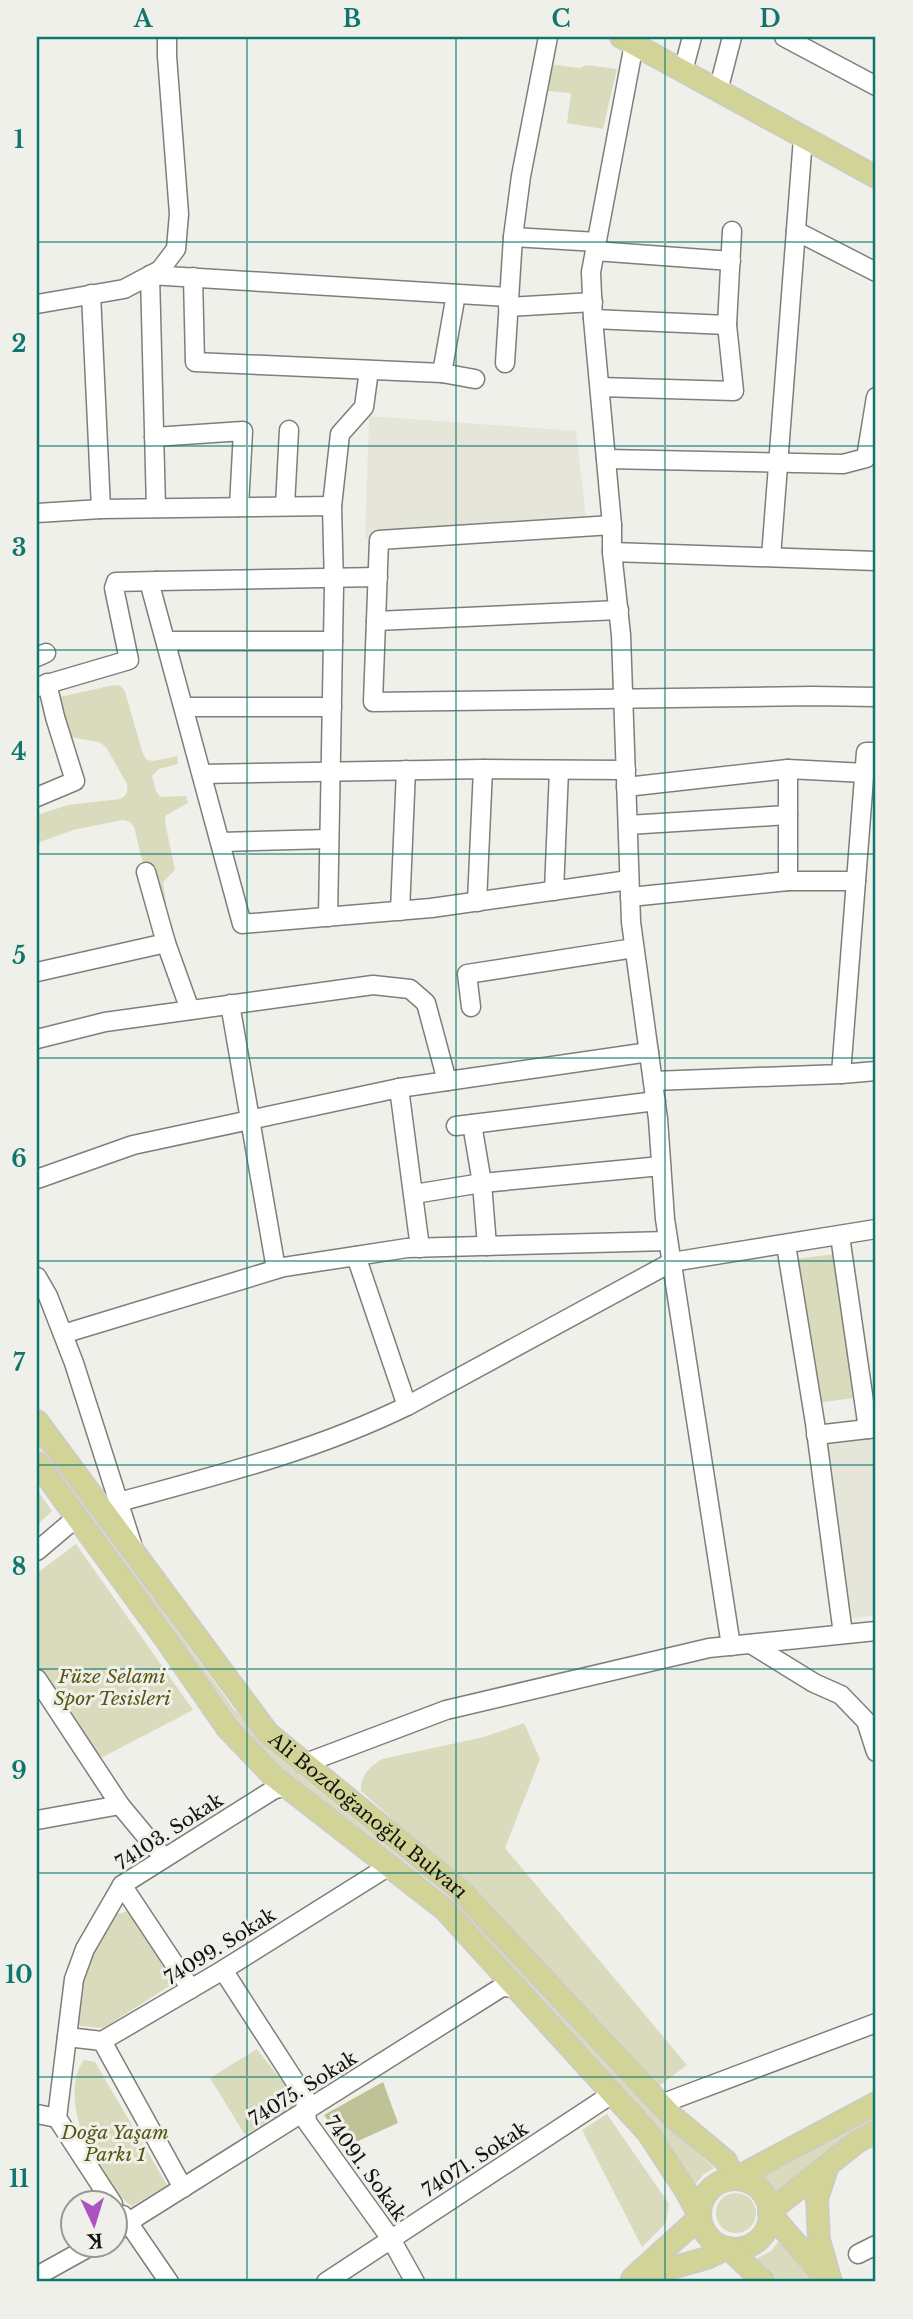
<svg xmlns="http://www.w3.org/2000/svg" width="913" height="2319" font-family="'Libre Baskerville',serif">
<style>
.built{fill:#e5e6d9}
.green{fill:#d9dbbc}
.water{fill:#bfc197}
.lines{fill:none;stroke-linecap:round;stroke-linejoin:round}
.minor-casing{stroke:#7e7e7a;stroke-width:21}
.major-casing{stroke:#cbcbca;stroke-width:24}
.minor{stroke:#fff;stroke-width:18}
.major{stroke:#d2d397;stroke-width:21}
.grid{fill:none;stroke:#0f766e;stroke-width:2;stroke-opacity:0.55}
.labels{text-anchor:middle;stroke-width:6;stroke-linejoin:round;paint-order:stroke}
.park-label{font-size:19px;font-style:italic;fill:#555611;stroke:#f0f0eb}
.street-label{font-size:19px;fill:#121210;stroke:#f0f0eb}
.neatline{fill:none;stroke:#0f766e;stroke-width:2.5}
.grid-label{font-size:23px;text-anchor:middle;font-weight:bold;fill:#0f766e}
</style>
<rect width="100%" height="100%" fill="#f0f0eb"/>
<g class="built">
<polygon points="369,416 576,431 587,527 365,539"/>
<polygon points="876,1434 876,1616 847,1618 821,1440"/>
</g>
<g class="green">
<polygon points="539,63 580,68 586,65 617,69 603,129 567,123 571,93 537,90"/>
<path d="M114,685l7,1 4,6 18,62 4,6 7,1 23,-5 1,8 -19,5 -7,7 4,15 4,6 26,-1 2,7 -22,12 -1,7 10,48 -12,12 4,29 -10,11 -23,-95 -4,-5 -7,-2 -50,10 -36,13v-28l31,-10 52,-6c7,-4 8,-7 7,-15l-21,-37 -7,-5 -36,-6 -4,-39z"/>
<polygon points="835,1254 854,1398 817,1403 796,1259"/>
<polygon points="37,1437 233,1708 273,1753 462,1908 608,2065 672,2130 714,2168 703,2175 695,2185 664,2138 499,1957 268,1759 228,1712 37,1445"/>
<polygon points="37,1490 52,1511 37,1525"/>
<polygon points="76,1544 193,1710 97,1760 37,1667 37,1573"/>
<path d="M524,1723l16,36 -35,89 182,217 -31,23 -227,-236 -68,-61c-1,-16 9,-24 21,-32l102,-22z"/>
<polygon points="132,1910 176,1982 103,2028 79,2026 78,1995 97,1943 110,1916"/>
<polygon points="257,2049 299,2103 245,2135 210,2078"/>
<path d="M84,2060l11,2 72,123 -35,21c-11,-7 -17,-17 -24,-29 -7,-10 -16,-21 -21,-32 -11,-23 -20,-64 -3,-85z"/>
<path d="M876,2113v10c-36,20 -70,43 -101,72l-17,-17z"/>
<polygon points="607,2114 669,2204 666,2223 642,2247 582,2130"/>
<circle cx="736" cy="2213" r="20"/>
<polygon points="781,2238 814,2282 781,2282 756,2259 771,2251"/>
</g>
<polygon class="water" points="383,2082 398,2123 347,2146 324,2115"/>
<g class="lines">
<g class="minor-casing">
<g id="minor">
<polyline points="784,37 876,86"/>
<polyline points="634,44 591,272 593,319 612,525 612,552 621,635 631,922 658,1119 665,1219 731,1646"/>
<polyline points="683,71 692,37"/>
<polyline points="718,91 732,37"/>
<polyline points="796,231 876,272"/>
<polyline points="513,237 597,242"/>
<polyline points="595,251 731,261"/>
<polyline points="193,277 195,362 442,373 475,379"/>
<polyline points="91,294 101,509"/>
<polyline points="37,304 124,289 160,270 176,249 179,214 167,56 167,37"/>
<polyline points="508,307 593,302"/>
<polyline points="593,319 727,325 732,231"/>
<polyline points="505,363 513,237 521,176 548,37"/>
<polyline points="442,373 456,294"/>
<polyline points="600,387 734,391 727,325"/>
<polyline points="154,437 243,431 239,507"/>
<polyline points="606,459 843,464 866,458 876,397"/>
<polyline points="285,506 289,430"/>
<polyline points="156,508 150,275 508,297"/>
<polyline points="37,513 101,509 332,506"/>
<polyline points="612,525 379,540 373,702 813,696 876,697"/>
<polyline points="612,552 876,561"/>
<polyline points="771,557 803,138"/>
<polyline points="378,577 157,581 150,585 242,924 431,908 629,880"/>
<polyline points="376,621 619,610"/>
<polyline points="167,641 333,641"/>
<polyline points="37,657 46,653"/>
<polyline points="37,687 129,660 114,588 116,582 157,581"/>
<polyline points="185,707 332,707"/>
<polyline points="788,769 788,881"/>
<polyline points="202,774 483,769 626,770"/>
<polyline points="626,787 788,769 865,773"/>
<polyline points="37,797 75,781 55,717 47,683"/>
<polyline points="628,825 788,815"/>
<polyline points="221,842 329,839"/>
<polyline points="146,872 166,943 190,1010"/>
<polyline points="554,891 559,770"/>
<polyline points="630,897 788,881 856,881"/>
<polyline points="477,902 483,769"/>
<polyline points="400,911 406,770"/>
<polyline points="328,917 334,586 332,506 340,434 364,407 369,370"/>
<polyline points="37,972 166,943"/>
<polyline points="230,1004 276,1269"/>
<polyline points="471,1007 467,974 634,948"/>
<polyline points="37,1039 105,1022 373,985 410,989 426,1003 447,1081"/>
<polyline points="841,1074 876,1071"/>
<polyline points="653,1081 841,1074 866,752 876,752"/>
<polyline points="399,1088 420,1248"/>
<polyline points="472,1124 482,1183 487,1246"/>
<polyline points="456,1126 656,1101"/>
<polyline points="37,1179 133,1145 399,1088 649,1052"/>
<polyline points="414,1194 482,1183 661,1166"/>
<polyline points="840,1236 868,1429"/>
<polyline points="786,1245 815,1423 843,1634"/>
<polyline points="356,1256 407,1406"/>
<polyline points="37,1277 48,1296 74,1363 132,1544"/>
<polyline points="63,1334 284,1267 356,1256 407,1248 668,1241"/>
<polyline points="816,1435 876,1428"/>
<path d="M119,1502c99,-27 196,-51 288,-96l265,-144 204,-33"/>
<polyline points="37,1551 76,1518"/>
<polyline points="751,1644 814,1683 841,1695 866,1721 876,1752"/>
<polyline points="37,1679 120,1805 164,1858"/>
<polyline points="303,1764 446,1710 709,1648 876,1631"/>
<polyline points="37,1820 120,1805"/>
<polyline points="122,1885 191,1989"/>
<polyline points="223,1970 305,2097 307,2122 391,2239 415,2282"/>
<polyline points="67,2037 102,2041 223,1970 389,1866"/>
<polyline points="102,2041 183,2188"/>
<polyline points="661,2104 876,2023"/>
<polyline points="37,2114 57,2118"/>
<polyline points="113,2204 57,2118 74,1979 85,1949 122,1885 273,1790 286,1786"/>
<polyline points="123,2215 169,2282"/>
<polyline points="116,2232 138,2216 502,1987 516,1988"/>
<polyline points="858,2254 876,2245"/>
<polyline points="37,2276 91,2246"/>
<polyline points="326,2282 612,2094"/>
</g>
</g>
<g class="major-casing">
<g id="major">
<polyline points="621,37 876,177"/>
<path id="s1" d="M37,1421l231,312 193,158 211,225 54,45 8,18"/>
<polyline points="37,1463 164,1637 227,1728 274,1777 444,1909 648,2133 686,2191 700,2217"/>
<polyline points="828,2165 817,2199 819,2240 831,2282"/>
<polyline points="734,2179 876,2103"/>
<circle cx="735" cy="2214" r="35"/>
<polyline points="769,2212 857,2142 876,2132"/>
<polyline points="769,2212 829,2282"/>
<polyline points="728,2248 764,2282"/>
<polyline points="634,2277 700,2217"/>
<polyline points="632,2279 707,2258 728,2248"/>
</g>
</g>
<use href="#minor" class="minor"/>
<use href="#major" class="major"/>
</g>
<path class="grid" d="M247,37v2245M456,37v2245M665,37v2245M37,242h839M37,446h839M37,650h839M37,854h839M37,1058h839M37,1261h839M37,1465h839M37,1669h839M37,1873h839M37,2077h839"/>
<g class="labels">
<g class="park-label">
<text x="112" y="1683">Füze Selami<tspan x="112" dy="22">Spor Tesisleri</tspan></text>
<text x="115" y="2139">Doğa Yaşam<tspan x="115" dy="22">Parkı 1</tspan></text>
</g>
<g class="street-label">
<text dy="7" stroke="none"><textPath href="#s1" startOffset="518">Ali Bozdoğanoğlu Bulvarı</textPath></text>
<text transform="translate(169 1831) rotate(-33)" y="7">74103. Sokak</text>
<text transform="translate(220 1946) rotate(-32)" y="7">74099. Sokak</text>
<text transform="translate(303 2088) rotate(-32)" y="7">74075. Sokak</text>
<text transform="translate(475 2159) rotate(-33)" y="7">74071. Sokak</text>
<text transform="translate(366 2168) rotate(54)" y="7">74091. Sokak</text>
</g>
</g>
<rect width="913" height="2319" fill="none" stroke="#f0f0eb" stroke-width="77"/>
<g transform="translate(94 2224) rotate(176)"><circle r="33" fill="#f0f0eb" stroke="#979793" stroke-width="2"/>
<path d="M0-5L12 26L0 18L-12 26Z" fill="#ab53bf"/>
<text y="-10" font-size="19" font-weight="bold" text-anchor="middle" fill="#121210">K</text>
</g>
<rect x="38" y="38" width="836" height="2242" class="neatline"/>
<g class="grid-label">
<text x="143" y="27">A</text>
<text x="352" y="27">B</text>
<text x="561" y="27">C</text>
<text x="770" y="27">D</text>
<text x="19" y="148">1</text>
<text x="19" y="352">2</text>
<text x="19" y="556">3</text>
<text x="19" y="760">4</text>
<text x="19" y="964">5</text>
<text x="19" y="1167">6</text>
<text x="19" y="1371">7</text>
<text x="19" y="1575">8</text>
<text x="19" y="1779">9</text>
<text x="19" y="1983">10</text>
<text x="19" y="2187">11</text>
</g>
</svg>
